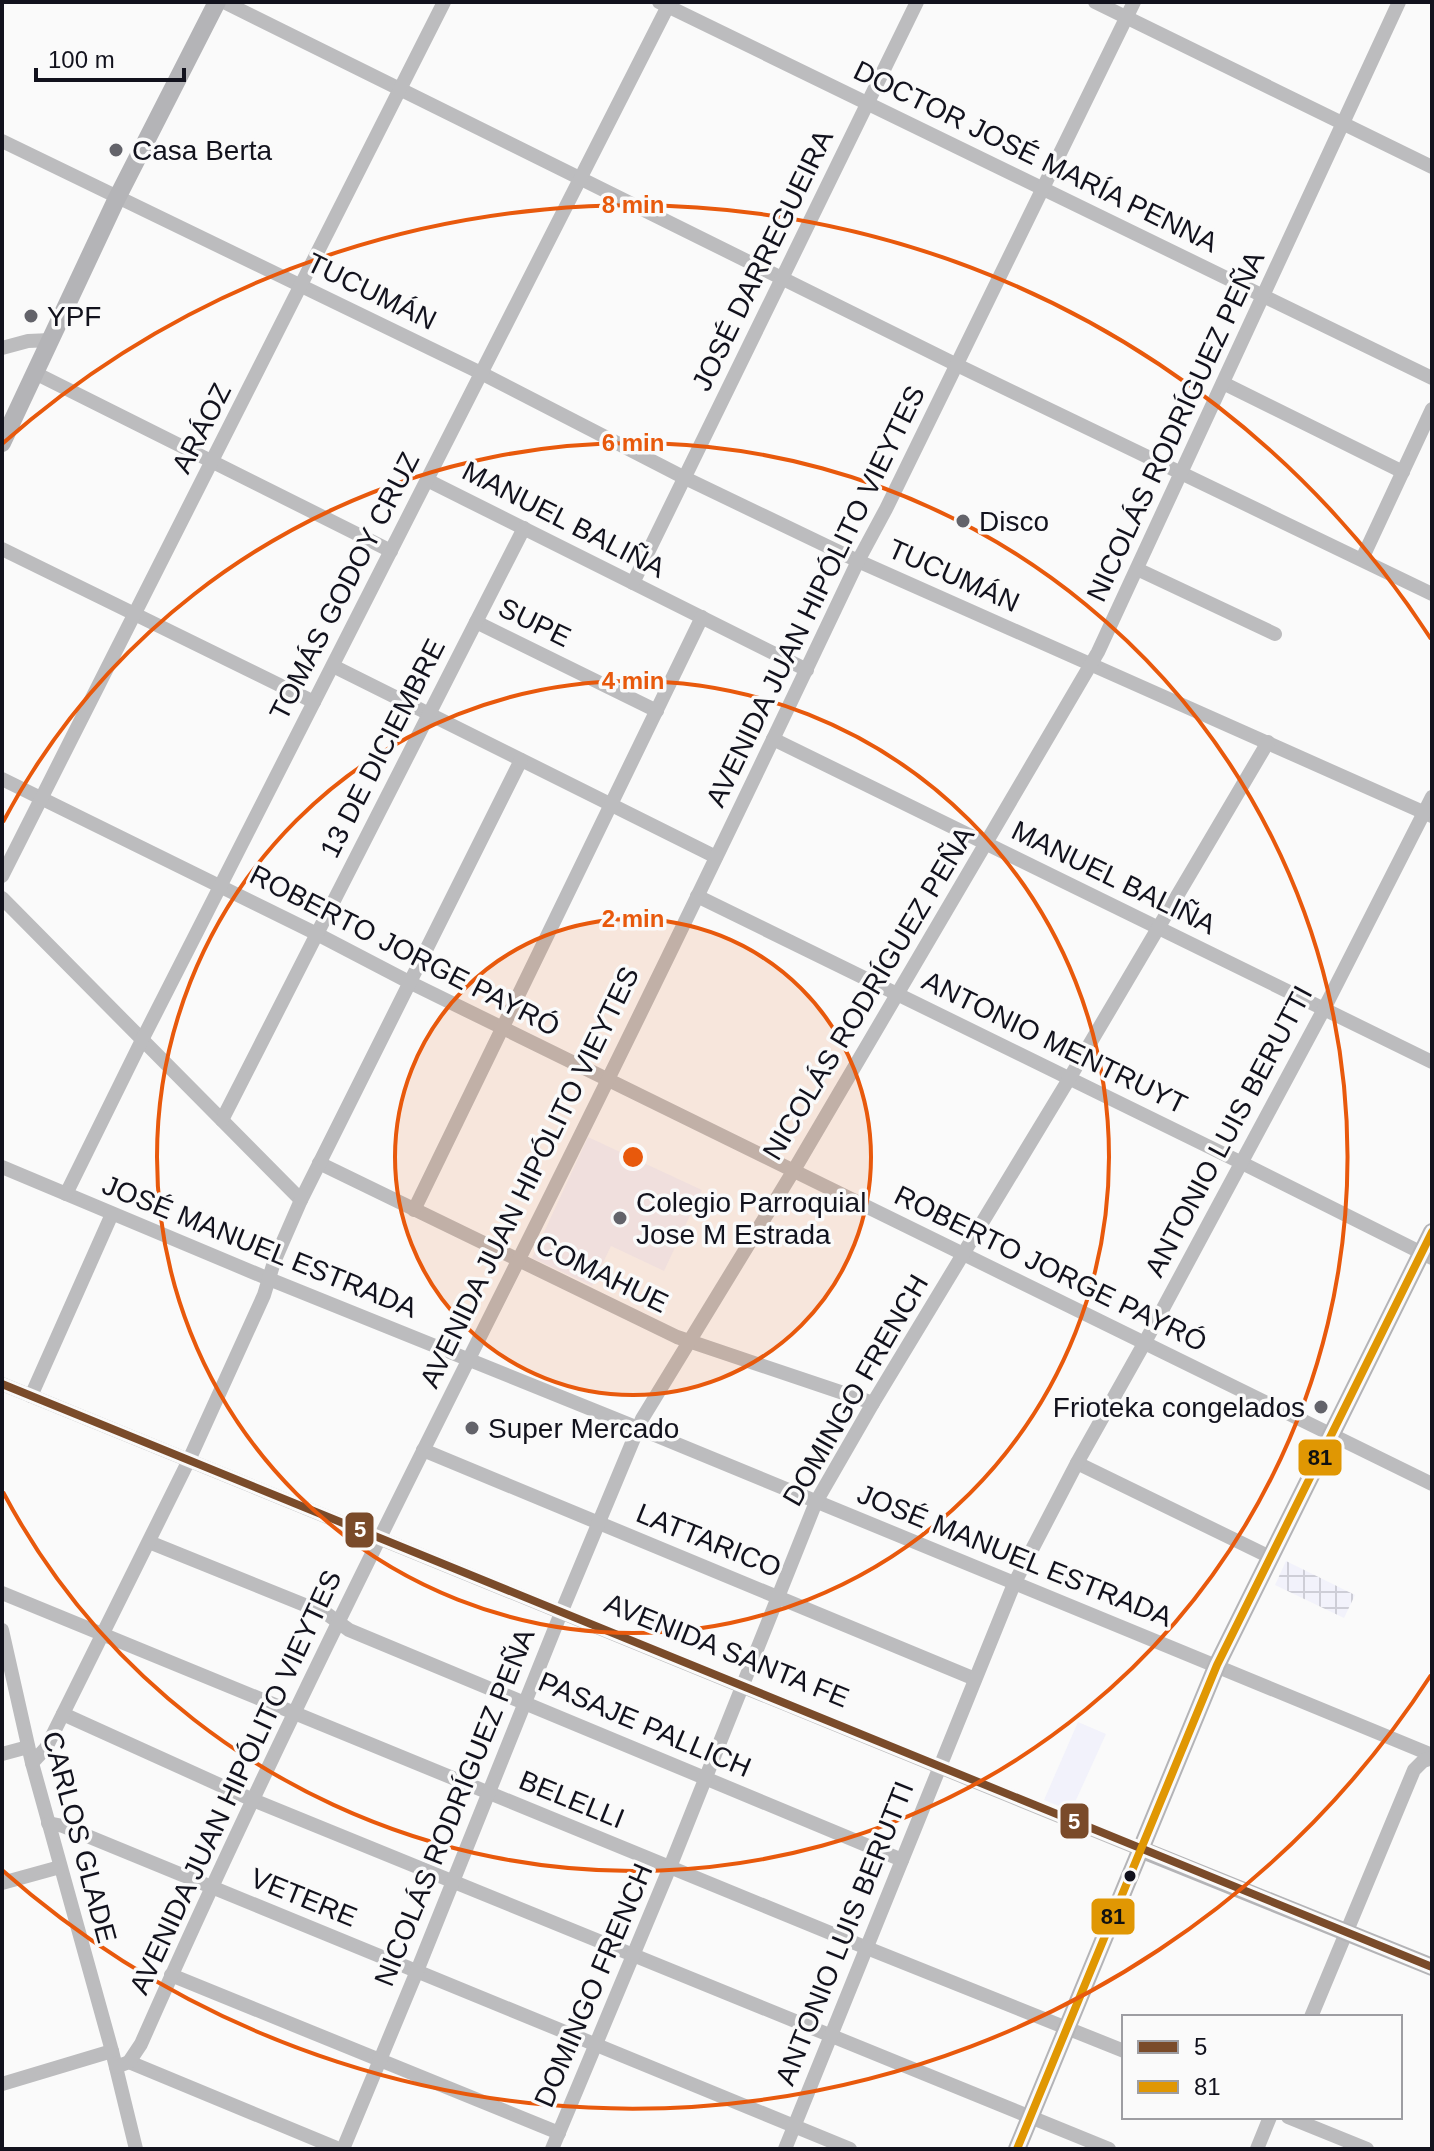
<svg xmlns="http://www.w3.org/2000/svg" width="1434" height="2151" font-family="Helvetica,sans-serif">
<style>
.built{fill:#f2f2fb}
.industrial{fill:url(#industrial-grid)}
.lines{fill:none;stroke-linecap:round;stroke-linejoin:round}
.minor{stroke:#bcbcbe;stroke-width:14}
.major{stroke:#b4b4b7;stroke-width:18}
.bus-1-casing{stroke:#fafafa;stroke-width:14}
.bus-2-casing{stroke:#fafafa;stroke-width:14}
.bus-1{stroke:#7a4b2a;stroke-width:8}
.bus-2{stroke:#e09703;stroke-width:8}
.ring{fill:none;stroke:#e8590c;stroke-width:4}
.poi-dot{fill:#63636a;stroke:#fafafa;stroke-width:3}
.bus-dot{fill:#12121d;stroke:#fafafa;stroke-width:3}
.labels{text-anchor:middle;stroke-width:7;stroke-linejoin:round;paint-order:stroke}
.poi-label{font-size:28px;fill:#12121d;stroke:#fafafa;text-anchor:start}
.street-label{font-size:28px;fill:#12121d;stroke:#fafafa}
.centre{fill:#e8590c;stroke:#fafafa;stroke-width:4}
.ring-label{font-size:24px;text-anchor:middle;font-weight:bold;fill:#e8590c;stroke:#fafafa;stroke-width:7;stroke-linejoin:round;paint-order:stroke}
.line-badge{stroke:#fafafa;stroke-width:3}
.badge-label{font-size:22px;text-anchor:middle;font-weight:bold;fill:#fff}
.pale-badge-label{font-size:22px;text-anchor:middle;font-weight:bold;fill:#111}
</style>
<defs>
<pattern id="industrial-grid" width="8" height="8" patternUnits="userSpaceOnUse" patternTransform="scale(2)"><rect width="8" height="8" fill="#f2f2fb"/><path d="M0 4h8M4 0v8" fill="none" stroke="#ceced7"/></pattern>
</defs>
<rect width="100%" height="100%" fill="#fafafa"/>
<g class="built">
<polygon points="588,1137 702,1190 664,1271 611,1246 592,1286 532,1258"/>
<polygon points="1078,1722 1106,1734 1071,1811 1044,1800"/>
</g>
<polygon class="industrial" points="1286,1561 1355,1595 1344,1618 1275,1585"/>
<g class="lines">
<g class="minor">
<polyline points="224,2 957,365 1432,594"/>
<polyline points="659,2 1432,378"/>
<polyline points="1095,2 1432,167"/>
<polyline points="2,141 481,373 685,478 858,561 1432,816"/>
<polyline points="2,348 28,341 51,340"/>
<polyline points="35,373 391,551"/>
<polyline points="1223,383 1403,472"/>
<polyline points="427,480 807,670"/>
<polyline points="2,549 314,702"/>
<polyline points="1362,559 1432,409"/>
<polyline points="1137,569 1275,634"/>
<polyline points="633,583 917,2"/>
<polyline points="476,622 657,711"/>
<polyline points="333,666 716,857"/>
<polyline points="773,739 1432,1062"/>
<polyline points="2,779 317,934 409,982 1432,1484"/>
<polyline points="2,876 444,2"/>
<polyline points="697,896 1240,1162 1432,1258"/>
<polyline points="2,898 301,1200"/>
<polyline points="222,1120 524,528"/>
<polyline points="319,1163 677,1337 873,1403"/>
<polyline points="2,1167 269,1279 638,1428 1432,1755"/>
<polyline points="66,1194 142,1040 670,2"/>
<polyline points="414,1210 702,617"/>
<polyline points="2,1384 1140,1849"/>
<polyline points="31,1396 112,1214"/>
<polyline points="423,1450 975,1679"/>
<polyline points="1077,1463 1270,1557"/>
<polyline points="149,1542 327,1614 349,1630 902,1860"/>
<polyline points="2,1593 867,1948 1124,2051"/>
<polyline points="2,1630 32,1763 112,2051 136,2149"/>
<polyline points="63,1714 253,1800 1109,2149"/>
<polyline points="2,1754 28,1747"/>
<polyline points="32,1763 46,1748 189,1460 264,1295 274,1262 301,1200 521,760"/>
<polyline points="48,1823 63,1826 850,2149"/>
<polyline points="2,1883 60,1867"/>
<polyline points="171,1975 559,2133"/>
<polyline points="1311,2017 1414,1770 1423,1761 1432,1758"/>
<polyline points="129,2062 339,2149"/>
<path d="M116,2067l13,-5 12,-18c117,-265 247,-524 377,-783 116,-232 229,-466 340,-700l28,-52 248,-507"/>
<polyline points="2,2084 112,2051"/>
<polyline points="1288,2117 1367,2149"/>
<polyline points="343,2149 417,1971 561,1613 642,1419 794,1170 1098,652 1399,2"/>
<polyline points="552,2149 670,1867 816,1502 873,1403 1069,1079 1268,742"/>
<polyline points="785,2149 1014,1584 1077,1463 1145,1342 1324,1009 1432,797"/>
<polyline points="1257,2149 1270,2117"/>
</g>
<g class="major">
<polyline points="2,443 117,198 217,2"/>
<polyline points="1140,1849 1432,1967"/>
<polyline points="1017,2149 1217,1665 1432,1232"/>
</g>
<g class="bus-1-casing">
<polyline id="bus-1" points="2,1384 1432,1967"/>
</g>
<g class="bus-2-casing">
<polyline id="bus-2" points="1017,2149 1217,1665 1432,1232"/>
</g>
<use href="#bus-1" class="bus-1"/>
<use href="#bus-2" class="bus-2"/>
</g>
<circle cx="633" cy="1157" r="238" fill="#e8590c" fill-opacity=".12"/>
<g class="ring">
<circle cx="633" cy="1157" r="238"/>
<circle cx="633" cy="1157" r="476"/>
<path d="M3 822A714 714 0 1 1 3 1492"/>
<path d="M1431 1675A952 952 0 0 1 2 1870M2 444A952 952 0 0 1 1431 639"/>
</g>
<g class="poi-dot">
<circle cx="116" cy="150" r="8"/>
<circle cx="31" cy="316" r="8"/>
<circle cx="963" cy="521" r="8"/>
<circle cx="620" cy="1218" r="8"/>
<circle cx="1321" cy="1407" r="8"/>
<circle cx="472" cy="1428" r="8"/>
</g>
<circle class="bus-dot" cx="1130" cy="1876" r="7"/>
<g class="labels">
<g class="poi-label">
<text x="132" y="160">Casa Berta</text>
<text x="47" y="326">YPF</text>
<text x="979" y="531">Disco</text>
<text x="636" y="1212">Colegio Parroquial<tspan x="636" dy="32">Jose M Estrada</tspan></text>
<text x="1305" y="1417" text-anchor="end">Frioteka congelados</text>
<text x="488" y="1438">Super Mercado</text>
</g>
<g class="street-label">
<text transform="translate(1036 156) rotate(26)" y="10">DOCTOR JOSÉ MARÍA PENNA</text>
<text transform="translate(762 260) rotate(-64)" y="10">JOSÉ DARREGUEIRA</text>
<text transform="translate(372 291) rotate(26)" y="10">TUCUMÁN</text>
<text transform="translate(1175 426) rotate(-65)" y="10">NICOLÁS RODRÍGUEZ PEÑA</text>
<text transform="translate(201 428) rotate(-63)" y="10">ARÁOZ</text>
<text transform="translate(564 519) rotate(27)" y="10">MANUEL BALIÑA</text>
<text transform="translate(954 575) rotate(24)" y="10">TUCUMÁN</text>
<text transform="translate(344 586) rotate(-63)" y="10">TOMÁS GODOY CRUZ</text>
<text transform="translate(815 596) rotate(-64)" y="10">AVENIDA JUAN HIPÓLITO VIEYTES</text>
<text transform="translate(535 622) rotate(26)" y="10">SUPE</text>
<text transform="translate(382 748) rotate(-63)" y="10">13 DE DICIEMBRE</text>
<text transform="translate(1114 877) rotate(26)" y="10">MANUEL BALIÑA</text>
<text transform="translate(405 950) rotate(27)" y="10">ROBERTO JORGE PAYRÓ</text>
<text transform="translate(868 993) rotate(-59)" y="10">NICOLÁS RODRÍGUEZ PEÑA</text>
<text transform="translate(1055 1042) rotate(26)" y="10">ANTONIO MENTRUYT</text>
<text transform="translate(1228 1131) rotate(-62)" y="10">ANTONIO LUIS BERUTTI</text>
<text transform="translate(529 1177) rotate(-64)" y="10">AVENIDA JUAN HIPÓLITO VIEYTES</text>
<text transform="translate(260 1246) rotate(22)" y="10">JOSÉ MANUEL ESTRADA</text>
<text transform="translate(1051 1268) rotate(26)" y="10">ROBERTO JORGE PAYRÓ</text>
<text transform="translate(602 1273) rotate(26)" y="10">COMAHUE</text>
<text transform="translate(855 1390) rotate(-60)" y="10">DOMINGO FRENCH</text>
<text transform="translate(709 1540) rotate(22)" y="10">LATTARICO</text>
<text transform="translate(1015 1555) rotate(22)" y="10">JOSÉ MANUEL ESTRADA</text>
<text transform="translate(727 1650) rotate(22)" y="10">AVENIDA SANTA FE</text>
<text transform="translate(645 1724) rotate(23)" y="10">PASAJE PALLICH</text>
<text transform="translate(235 1782) rotate(-65)" y="10">AVENIDA JUAN HIPÓLITO VIEYTES</text>
<text transform="translate(572 1799) rotate(22)" y="10">BELELLI</text>
<text transform="translate(454 1807) rotate(-68)" y="10">NICOLÁS RODRÍGUEZ PEÑA</text>
<text transform="translate(80 1837) rotate(75)" y="10">CARLOS GLADE</text>
<text transform="translate(304 1897) rotate(22)" y="10">VETERE</text>
<text transform="translate(844 1933) rotate(-68)" y="10">ANTONIO LUIS BERUTTI</text>
<text transform="translate(593 1985) rotate(-67)" y="10">DOMINGO FRENCH</text>
</g>
</g>
<circle cx="633" cy="1157" r="12" class="centre"/>
<g class="ring-label">
<text x="633" y="213">8 min</text>
<text x="633" y="451">6 min</text>
<text x="633" y="689">4 min</text>
<text x="633" y="927">2 min</text>
</g>
<g class="line-badge">
<rect x="1297" y="1438" width="46" height="39" rx="8" fill="#e09703"/>
<rect x="344" y="1511" width="31" height="38" rx="8" fill="#7a4b2a"/>
<rect x="1059" y="1802" width="31" height="38" rx="8" fill="#7a4b2a"/>
<rect x="1090" y="1897" width="46" height="39" rx="8" fill="#e09703"/>
</g>
<g class="badge-label">
<text x="360" y="1537">5</text>
<text x="1074" y="1829">5</text>
</g>
<g class="pale-badge-label">
<text x="1320" y="1465">81</text>
<text x="1113" y="1924">81</text>
</g>
<rect width="1434" height="2151" fill="none" stroke="#12121d" stroke-width="8"/>
<rect x="1122" y="2015" width="280" height="104" fill="#fafafa" stroke="#9d9da2" stroke-width="2"/>
<rect x="1138" y="2041" width="40" height="12" fill="#7a4b2a" stroke="#9d9da2" stroke-width="2"/>
<text x="1194" y="2055" font-size="24" fill="#12121d">5</text>
<rect x="1138" y="2081" width="40" height="12" fill="#e09703" stroke="#9d9da2" stroke-width="2"/>
<text x="1194" y="2095" font-size="24" fill="#12121d">81</text>
<path d="M36 68v12h148v-12" fill="none" stroke="#12121d" stroke-width="4"/>
<text x="48" y="68" font-size="24" fill="#12121d" stroke="#fafafa" stroke-width="6" paint-order="stroke">100 m</text>
</svg>
